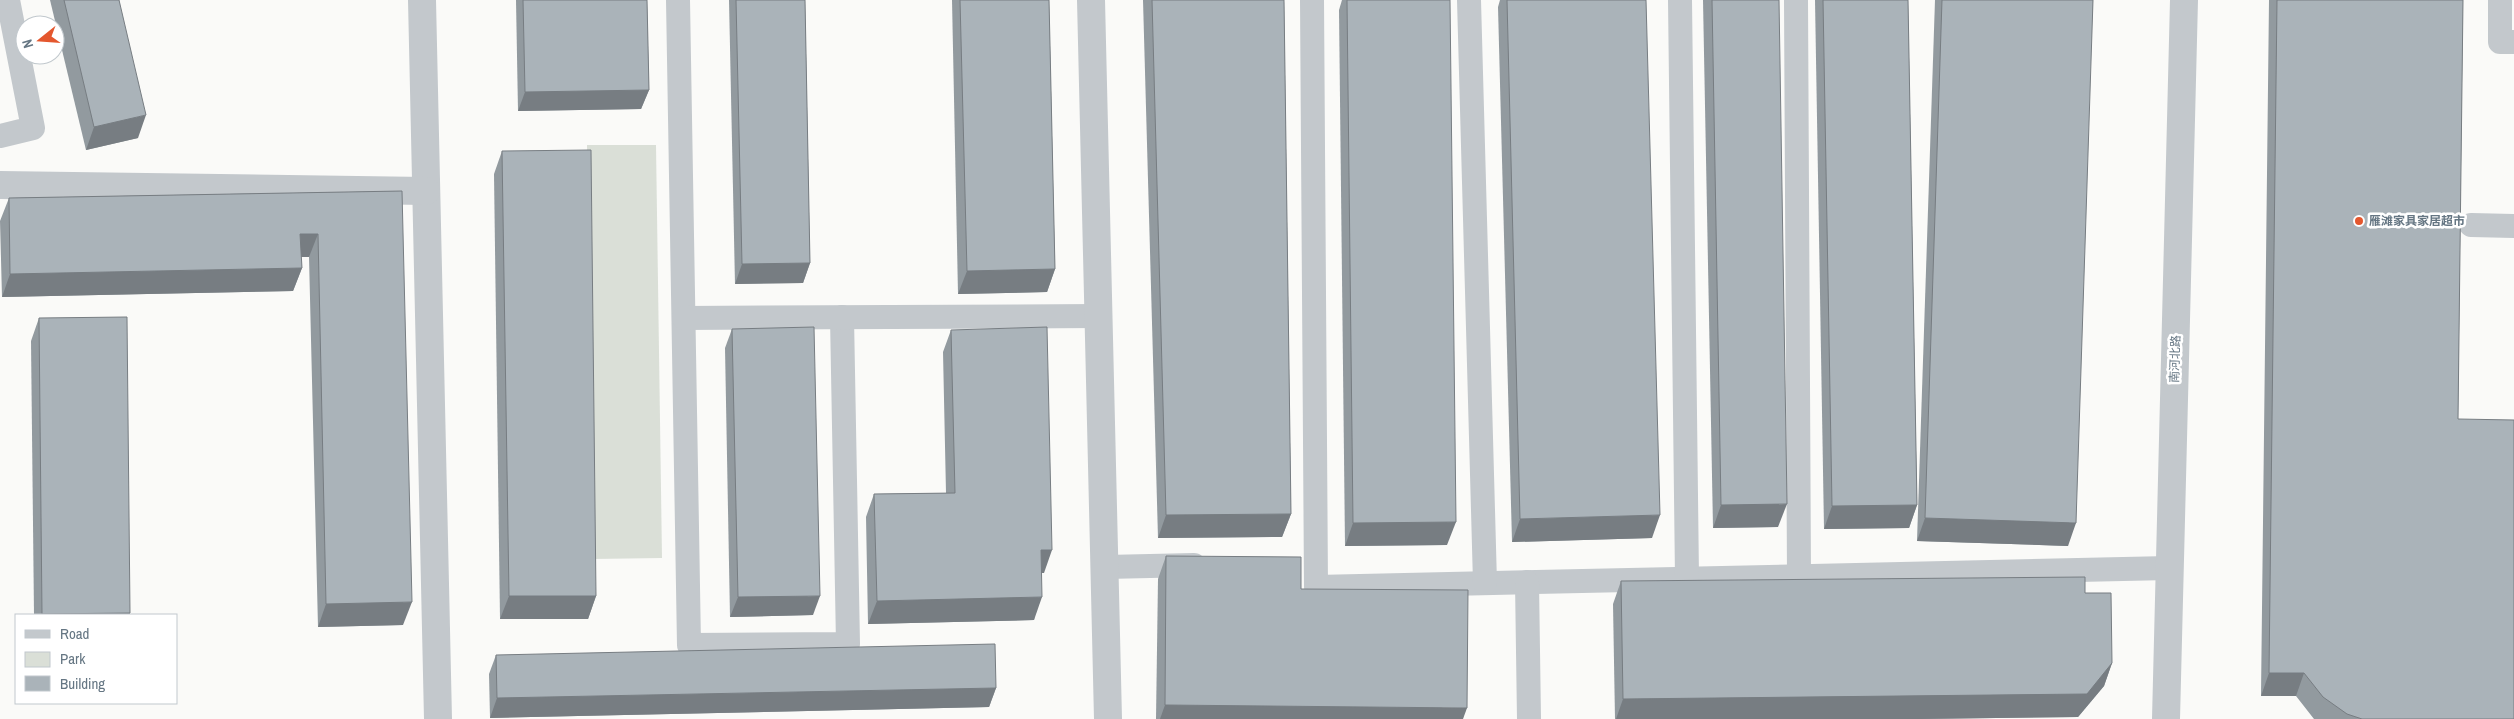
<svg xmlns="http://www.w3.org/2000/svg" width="2514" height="719" font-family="'Archivo Narrow','Noto Sans SC',sans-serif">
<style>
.green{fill:#dadfd7}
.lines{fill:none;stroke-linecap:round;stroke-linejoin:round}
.service{stroke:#c3c8cc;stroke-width:24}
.minor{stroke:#c3c8cc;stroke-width:28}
.tertiary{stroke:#c3c8cc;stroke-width:28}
.wall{fill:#929a9f}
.shaded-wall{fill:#777d82}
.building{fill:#aab3b9;stroke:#777d82}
.poi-dot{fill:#e4572e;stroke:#fff;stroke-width:2}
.labels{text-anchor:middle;stroke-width:5;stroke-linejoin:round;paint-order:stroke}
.poi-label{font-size:12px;font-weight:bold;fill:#657683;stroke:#fff;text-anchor:start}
.street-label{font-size:12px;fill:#657683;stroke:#fff}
</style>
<rect width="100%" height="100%" fill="#fafaf8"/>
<polygon class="green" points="587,145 656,145 662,558 593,559"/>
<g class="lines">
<g class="service">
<polyline points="678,0 689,645 848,644 842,317"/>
<polyline points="1312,0 1316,587 2169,568"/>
<polyline points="1469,0 1485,583"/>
<polyline points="1680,0 1687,578"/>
<polyline points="1796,0 1799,576"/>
<polyline points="2500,0 2500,42 2514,42"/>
<polyline points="0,136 33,128 8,0"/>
<polyline points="2471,225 2514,226"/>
<polyline points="684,318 1099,316"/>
<polyline points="1106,567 1194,565"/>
<polyline points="1527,582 1529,719"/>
</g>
<g class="minor">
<polyline points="422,0 438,719"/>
<polyline points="1091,0 1108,719"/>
<polyline points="0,185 426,191"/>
</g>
<polyline class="tertiary" points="2166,719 2184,0"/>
</g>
<g class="wall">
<polygon points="50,0 119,0 138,138 86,150"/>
<polygon points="516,0 647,0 649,90 641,109 518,111"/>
<polygon points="729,0 805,0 810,263 803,283 735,284"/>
<polygon points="952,0 1049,0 1055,269 1047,292 958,294"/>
<polygon points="1143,0 1284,0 1291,514 1282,537 1158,538"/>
<polygon points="1342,0 1450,0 1447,545 1345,546 1339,10"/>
<polygon points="1500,0 1646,0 1652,538 1512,542 1498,7"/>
<polygon points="1703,0 1779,0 1778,527 1713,528"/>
<polygon points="1815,0 1908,0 1917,505 1909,528 1824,529"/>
<polygon points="1935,0 2093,0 2068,546 1917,541"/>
<polygon points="2269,0 2463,0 2458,419 2514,719 2314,719 2296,696 2261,696"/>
<polygon points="502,151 596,596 588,619 500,619 494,174"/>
<polygon points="402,191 403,625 318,627 309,257 301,257 302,268 293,291 2,297 0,221 9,198"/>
<polygon points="39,318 130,615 34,615 31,341"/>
<polygon points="732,329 813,615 730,617 725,348"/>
<polygon points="951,330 1044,573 1042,573 1034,620 868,624 866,517 874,494 946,493 943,352"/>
<polygon points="1166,556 1463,719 1156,719 1158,579"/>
<polygon points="1621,581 2085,593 2112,663 2104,686 2078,717 1920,719 1615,719 1613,604"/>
<polygon points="496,655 996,688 989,707 490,718 489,674"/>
</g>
<g class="shaded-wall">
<polygon points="649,90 641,109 518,111 525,92"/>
<polygon points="146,115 138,138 86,150 94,127"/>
<polygon points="300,234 318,234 309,257 292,257"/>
<polygon points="810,263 803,283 735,284 742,264"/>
<polygon points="302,268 293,291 2,297 10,274"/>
<polygon points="1055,269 1047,292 958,294 967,271"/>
<polygon points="1787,504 1778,527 1713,528 1721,505"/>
<polygon points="1917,505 1909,528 1824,529 1832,506"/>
<polygon points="1291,514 1282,537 1158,538 1166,515"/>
<polygon points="1660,515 1652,538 1512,542 1520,519"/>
<polygon points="1925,518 2076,523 2068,546 1917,541"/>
<polygon points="1456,522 1447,545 1345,546 1353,523"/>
<polygon points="1041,550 1052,550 1044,573 1033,573"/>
<polygon points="509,596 596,596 588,619 500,619"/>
<polygon points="820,596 813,615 730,617 738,597"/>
<polygon points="1042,597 1034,620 868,624 877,601"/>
<polygon points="412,602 403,625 318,627 326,604"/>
<polygon points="130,613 130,615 42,615 42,614"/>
<polygon points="2112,663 2104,686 2078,717 1920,719 1616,719 1623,699"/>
<polygon points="2269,673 2304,673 2296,696 2261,696"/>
<polygon points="996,688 989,707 490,718 497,698"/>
<polygon points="1165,705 1467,708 1463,719 1160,719"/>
</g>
<g class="building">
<polygon points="64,0 119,0 146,115 94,127"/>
<polygon points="523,0 647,0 649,90 525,92"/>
<polygon points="736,0 805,0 810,263 742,264"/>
<polygon points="960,0 1049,0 1055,269 967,271"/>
<polygon points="1152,0 1284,0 1291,514 1166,515"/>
<polygon points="1347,0 1450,0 1456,522 1353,523"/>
<polygon points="1507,0 1646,0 1660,515 1520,519"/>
<polygon points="1712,0 1779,0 1787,504 1721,505"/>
<polygon points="1823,0 1908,0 1917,505 1832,506"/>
<polygon points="1942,0 2093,0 2076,523 1925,518"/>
<polygon points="2277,0 2463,0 2458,419 2514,420 2514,719 2362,719 2347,714 2323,697 2304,673 2269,673"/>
<polygon points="591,150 596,596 509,596 502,151"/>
<polygon points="402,191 412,602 326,604 318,234 300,234 302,268 10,274 9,198"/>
<polygon points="127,317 130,613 42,614 39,318"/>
<polygon points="814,327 820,596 738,597 732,329"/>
<polygon points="1047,327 1052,550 1041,550 1042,597 877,601 874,494 955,493 951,330"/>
<polygon points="1166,556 1301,557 1301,589 1468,590 1467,708 1165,705"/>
<polygon points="2085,577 2085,593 2111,593 2112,663 2087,694 1623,699 1621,581"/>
<polygon points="995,644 996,688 497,698 496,655"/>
</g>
<circle class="poi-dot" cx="2359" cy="221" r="5"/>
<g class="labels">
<g class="poi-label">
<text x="2369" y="225">雁滩家具家居超市</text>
</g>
<g class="street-label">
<text transform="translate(2175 359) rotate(-88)" y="4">南河北路</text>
</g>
</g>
<rect x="15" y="614" width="162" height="90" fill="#ffffff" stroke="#c1c8cd"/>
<rect x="25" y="630" width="25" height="8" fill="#c3c8cc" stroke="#c1c8cd"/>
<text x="60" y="639" font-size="15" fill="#657683">Road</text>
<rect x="25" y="652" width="25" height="15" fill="#dadfd7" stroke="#c1c8cd"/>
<text x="60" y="664" font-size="15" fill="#657683">Park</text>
<rect x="25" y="676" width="25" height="15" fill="#aab3b9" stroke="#c1c8cd"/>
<text x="60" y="689" font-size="15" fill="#657683">Building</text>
<g transform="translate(40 40) rotate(253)"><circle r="24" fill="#ffffff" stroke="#c1c8cd"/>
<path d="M0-4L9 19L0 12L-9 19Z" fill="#e4572e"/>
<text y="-8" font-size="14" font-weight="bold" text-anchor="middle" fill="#657683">N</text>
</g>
</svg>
